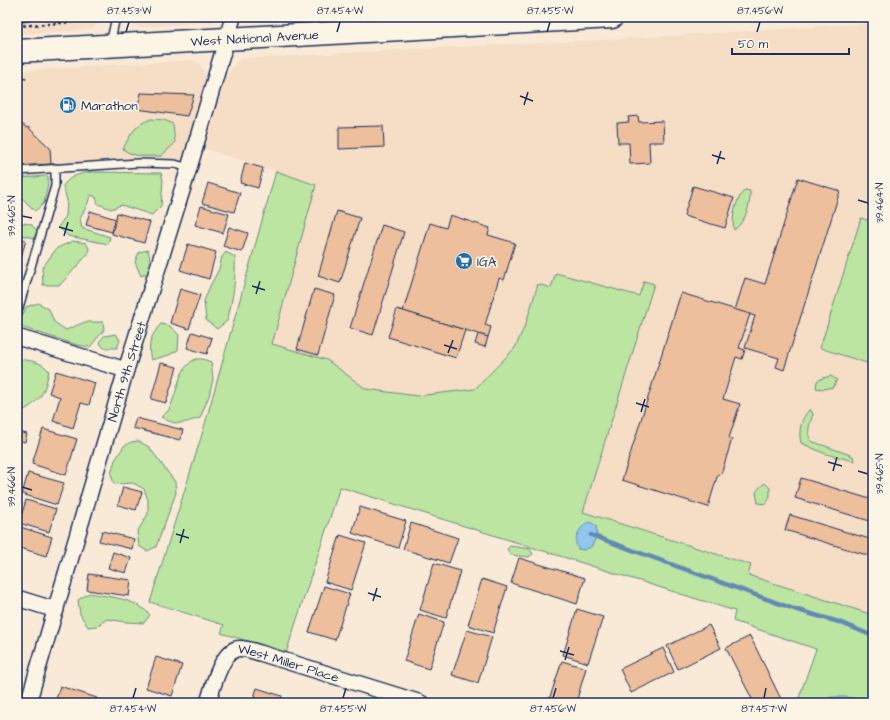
<svg xmlns="http://www.w3.org/2000/svg" width="890" height="720" font-family="'Architects Daughter',sans-serif">
<style>
.built{fill:#f5ddc6}
.green{fill:#bce5a1;stroke:#6c8a80}
.water{fill:#91c7ef;stroke:#628ab5}
.lines{fill:none;stroke-linecap:round;stroke-linejoin:round}
.stream{stroke:#628ab5;stroke-width:4.5}
.building{fill:#edbf9d;stroke:#1b2f5e}
.lane-casing{stroke:#1b2f5e;stroke-width:10}
.street-casing{stroke:#1b2f5e;stroke-width:18}
.primary-casing{stroke:#1b2f5e;stroke-width:25}
.path{stroke:#1b2f5e;stroke-width:2.5;stroke-dasharray:3 3;stroke-linecap:butt}
.lane{stroke:#fcf5e5;stroke-width:7}
.street{stroke:#fcf5e5;stroke-width:15}
.primary{stroke:#fcf5e5;stroke-width:22}
.ticks{fill:none;stroke:#1b2f5e;stroke-width:1.5}
.labels{text-anchor:middle;stroke-width:3.5;stroke-linejoin:round;paint-order:stroke}
.street-label{font-size:13px;fill:#1b2f5e;stroke:#fcf5e5}
.poi-label{font-size:13px;fill:#1b2f5e;stroke:#fcf5e5;text-anchor:start}
.neatline{fill:none;stroke:#1b2f5e;stroke-width:1.5}
.ticks-label{font-size:10px;text-anchor:middle;fill:#1b2f5e}
</style>
<rect width="100%" height="100%" fill="#f9ead7"/>
<filter id="ink" filterUnits="userSpaceOnUse"><feTurbulence type="fractalNoise" baseFrequency=".025" numOctaves="2"/><feDisplacementMap in="SourceGraphic" scale="8" xChannelSelector="R" yChannelSelector="G"/><feConvolveMatrix kernelMatrix="1 2 1 2 8 2 1 2 1" color-interpolation-filters="sRGB"/></filter>
<g filter="url(#ink)">
<g class="built">
<polygon points="17,17 103,17 94,28 86,30 17,34"/>
<polygon points="126,17 222,17 210,22 140,27 134,26 127,22"/>
<polygon points="873,23 873,222 861,218 820,349 873,365 873,615 747,575 751,564 583,512 654,285 639,296 556,273 551,288 538,284 526,323 515,348 475,389 417,396 366,389 327,360 272,344 316,185 276,171 205,149 225,80 233,66 240,59 414,49 600,40"/>
<polygon points="193,60 200,64 205,75 201,102 184,157 181,159 174,160 136,159 17,167 17,71"/>
</g>
<g class="green">
<path d="M151,119l13,1 9,4 2,19 -14,13c-14,0 -27,2 -38,-7 8,-16 12,-24 28,-30z"/>
<polygon points="276,171 316,185 272,344 327,360 366,389 417,396 475,389 515,348 526,323 538,284 551,288 556,273 639,296 644,281 654,284 583,512 751,565 748,575 873,615 873,703 797,703 816,649 733,621 735,611 340,487 286,653 221,633 224,625 150,602 203,431"/>
<path d="M88,172l73,1 2,7 -2,26 -9,9 -31,-10 -10,4 -13,-5 -2,-7 -6,-2 -2,8 -8,16 2,9 28,9 -2,7 -40,-8 -10,-9 8,-11 1,-16 -4,-14c7,-10 14,-11 25,-14z"/>
<polygon points="48,176 48,184 44,203 35,211 17,193 17,178"/>
<path d="M745,190l5,1c1,14 -5,31 -16,39 -3,-13 2,-31 11,-40z"/>
<polygon points="861,218 873,222 873,365 820,348"/>
<polygon points="22,223 31,224 37,231 34,238 17,234 17,224"/>
<polygon points="73,241 86,243 89,248 88,254 60,285 43,285 42,268 57,248"/>
<polygon points="148,250 150,259 148,273 141,276 135,262 139,252"/>
<path d="M226,252l9,5c1,23 -2,42 -8,64l-10,8 -11,-9 -2,-19 6,-15 9,-17 3,-12z"/>
<polygon points="38,303 49,309 54,322 66,330 85,322 103,322 104,330 90,347 77,345 24,328 20,322 26,307"/>
<path d="M161,324l9,2 9,9 -1,15 -9,5 -18,5c-4,-15 0,-25 10,-36z"/>
<polygon points="116,334 120,340 117,348 104,348 99,342 104,336"/>
<path d="M18,359c13,2 23,2 31,12 -4,17 -5,26 -20,36 -4,3 -7,4 -12,4v-51z"/>
<path d="M196,359h7l8,3 2,17 -4,17 -9,22c-18,5 -22,9 -39,-1 2,-2 5,-4 7,-6 10,-16 9,-44 28,-52z"/>
<polygon points="831,376 837,380 833,387 823,389 816,388 817,381 823,378"/>
<path d="M810,409l3,5c-3,9 -7,18 -2,27l42,15 1,5 -28,-7 -25,-11c-3,-12 0,-25 9,-34z"/>
<polygon points="138,441 149,447 175,482 176,493 156,547 147,551 139,546 137,532 148,514 148,500 144,489 133,483 114,484 111,474 115,460 124,446 131,442"/>
<polygon points="765,483 770,488 770,496 766,504 758,503 756,492 761,486"/>
<polygon points="510,546 530,549 533,554 529,557 511,555 507,549"/>
<path d="M89,593c20,4 47,5 61,22l-6,8 -19,-1 -18,-3 -10,7 -9,1 -8,-13 -2,-14z"/>
</g>
<g class="water">
<path d="M588,522l4,1 4,3 1,10 -6,11 -7,3 -6,-1c-6,-9 2,-22 10,-27z"/>
<polygon points="831,697 847,697 872,703 819,703"/>
</g>
<g class="lines">
<polyline class="stream" points="591,535 794,609 839,622 873,636"/>
</g>
<g class="building">
<polygon points="17,17 31,17 30,21 17,23"/>
<polygon points="141,93 194,95 187,116 137,109"/>
<polygon points="638,116 639,122 663,121 664,142 649,142 650,163 630,164 629,143 618,143 617,123 629,122 628,117"/>
<polygon points="17,120 27,128 28,127 50,148 51,164 17,166"/>
<polygon points="383,126 384,147 339,149 339,127"/>
<polygon points="245,163 263,168 258,188 240,183"/>
<polygon points="798,178 840,191 784,370 776,367 779,358 745,348 755,316 735,310 745,278 765,284"/>
<polygon points="208,183 240,193 234,212 202,203"/>
<polygon points="693,186 734,198 725,228 684,216"/>
<polygon points="201,206 229,214 223,233 195,225"/>
<polygon points="90,211 116,219 112,232 86,225"/>
<polygon points="337,211 360,218 340,283 318,276"/>
<polygon points="117,213 150,222 144,243 112,234"/>
<polygon points="450,215 490,228 488,235 515,243 504,280 499,278 485,325 491,327 488,337 403,311 430,223 446,228"/>
<polygon points="382,225 404,232 373,335 350,328"/>
<polygon points="229,227 248,233 242,252 223,246"/>
<polygon points="17,238 26,240 20,261 17,260"/>
<polygon points="188,244 216,252 209,279 180,270"/>
<polygon points="180,289 200,295 189,329 170,323"/>
<polygon points="314,289 335,295 318,355 297,349"/>
<polygon points="681,293 750,314 739,348 745,350 742,359 736,357 723,399 740,404 729,438 732,439 721,475 718,474 708,507 622,480"/>
<polygon points="397,309 465,330 456,358 388,337"/>
<polygon points="192,332 212,338 207,354 187,348"/>
<polygon points="478,334 488,337 485,347 475,344"/>
<polygon points="161,363 177,367 166,403 151,399"/>
<polygon points="56,371 95,383 89,405 81,403 73,428 53,421 60,397 49,393"/>
<polygon points="136,418 183,430 180,440 133,428"/>
<polygon points="43,429 77,439 66,475 32,464"/>
<polygon points="19,432 27,434 25,442 17,440"/>
<polygon points="28,473 64,483 57,505 22,494"/>
<polygon points="801,478 873,500 873,522 795,498"/>
<polygon points="123,487 142,492 136,510 118,505"/>
<polygon points="26,500 56,509 49,532 19,523"/>
<polygon points="360,507 406,521 398,548 352,533"/>
<polygon points="790,515 873,540 873,557 785,530"/>
<polygon points="411,523 458,538 449,563 403,549"/>
<polygon points="17,526 52,537 46,556 17,547"/>
<polygon points="102,531 134,539 132,549 99,541"/>
<polygon points="340,535 366,543 351,590 325,582"/>
<polygon points="113,552 131,558 126,573 108,568"/>
<polygon points="519,558 585,578 577,604 511,583"/>
<polygon points="434,563 460,571 446,618 420,610"/>
<polygon points="89,574 131,580 129,596 87,590"/>
<polygon points="482,579 507,587 493,633 468,625"/>
<polygon points="324,586 350,594 335,640 309,632"/>
<polygon points="577,609 603,617 588,663 563,655"/>
<polygon points="419,614 444,622 429,669 404,661"/>
<polygon points="709,625 721,648 678,669 667,646"/>
<polygon points="467,630 492,637 478,683 452,675"/>
<polygon points="750,636 781,699 773,703 754,703 726,648"/>
<polygon points="663,648 674,672 631,693 620,669"/>
<polygon points="156,657 182,665 172,696 146,688"/>
<polygon points="562,661 586,668 576,703 548,703"/>
<polygon points="60,686 97,698 95,703 55,703"/>
<polygon points="257,688 282,696 280,703 252,703"/>
</g>
<g class="lines">
<g class="lane-casing">
<g id="lane">
<polyline points="110,44 116,17"/>
<polyline points="17,171 138,163 175,164 189,168"/>
<polyline points="17,314 55,186 55,168"/>
</g>
</g>
<g class="street-casing">
<g id="street">
<polyline points="17,337 126,370"/>
<polyline points="17,598 56,610"/>
<path id="s1" d="M28,703l98,-333 63,-202 44,-151"/>
<path id="s2" d="M208,703c4,-14 13,-49 28,-54 7,-2 17,2 24,4l161,50"/>
</g>
</g>
<g class="primary-casing">
<g id="primary">
<path id="s3" d="M17,51l595,-34"/>
</g>
</g>
<g class="path">
<polyline points="17,26 104,20"/>
<polyline points="17,79 26,78"/>
</g>
<use href="#lane" class="lane"/>
<use href="#street" class="street"/>
<use href="#primary" class="primary"/>
</g>
</g>
<path class="ticks" d="M126,32l3,-10M337,32l3,-10M547,32l3,-10M757,32l3,-10M520,96l13,5M524,105l4,-13M712,155l13,4M717,164l4,-13M858,200l10,3M22,216l10,2M59,227l14,4M64,236l4,-14M252,286l13,4M256,294l4,-13M444,345l13,4M448,353l5,-13M636,403l13,4M641,412l4,-13M828,462l14,4M833,471l4,-14M858,471l10,3M22,487l10,3M176,534l13,4M180,543l4,-14M368,593l13,4M373,601l4,-13M560,651l14,4M565,660l4,-13M133,698l3,-10M343,698l3,-10M553,698l3,-10M764,698l2,-10"/>
<defs>
<g id="fuel-disc" transform="scale(0.9)"><circle r="9.5" fill="#1f6fb2" stroke="#fcf5e5"/><path d="M-5.5-6h7V0h2V4h1.3V-2.5L3-4.5l.8-.8L6-3V5H2.5V1h-1V6h-7ZM-4.2-4.7v3.2H.2V-4.7Z" fill="#fff"/></g>
<g id="supermarket-disc" transform="scale(0.9)"><circle r="9.5" fill="#1f6fb2" stroke="#fcf5e5"/><path d="M-6-5.5h2.5l.6 2H6L4.5 2H-2.5L-4.4-4H-6ZM-1.5 3.2a1.3 1.3 0 1 0 .1 0ZM3 3.2a1.3 1.3 0 1 0 .1 0Z" fill="#fff"/></g>
</defs>
<g fill-rule="evenodd">
<use href="#fuel-disc" x="68" y="105"/>
<use href="#supermarket-disc" x="464" y="261"/>
</g>
<g class="labels">
<g class="street-label">
<text dy="5" stroke="none"><textPath href="#s3" startOffset="238">West National Avenue</textPath></text>
<text dy="5" stroke="none"><textPath href="#s1" startOffset="346">North 9th Street</textPath></text>
<text dy="5" stroke="none"><textPath href="#s2" startOffset="117">West Miller Place</textPath></text>
</g>
<g class="poi-label">
<text x="81" y="110">Marathon</text>
<text x="477" y="266">IGA</text>
</g>
</g>
<rect width="890" height="720" fill="none" stroke="#fcf5e5" stroke-width="44"/>
<path d="M732 48v6h117v-6" fill="none" stroke="#1b2f5e" stroke-width="2"/>
<text x="738" y="48" font-size="12" fill="#1b2f5e" stroke="#fcf5e5" stroke-width="3" paint-order="stroke">50 m</text>
<rect x="22" y="22" width="846" height="676" class="neatline"/>
<g class="ticks-label">
<text x="129" y="14">87.453°W</text>
<text x="340" y="14">87.454°W</text>
<text x="550" y="14">87.455°W</text>
<text x="760" y="14">87.456°W</text>
<text transform="translate(879 203) rotate(-90)" y="4">39.464°N</text>
<text transform="translate(11 216) rotate(-90)" y="4">39.465°N</text>
<text transform="translate(879 474) rotate(-90)" y="4">39.465°N</text>
<text transform="translate(11 487) rotate(-90)" y="4">39.466°N</text>
<text x="133" y="712">87.454°W</text>
<text x="343" y="712">87.455°W</text>
<text x="553" y="712">87.456°W</text>
<text x="764" y="712">87.457°W</text>
</g>
</svg>
